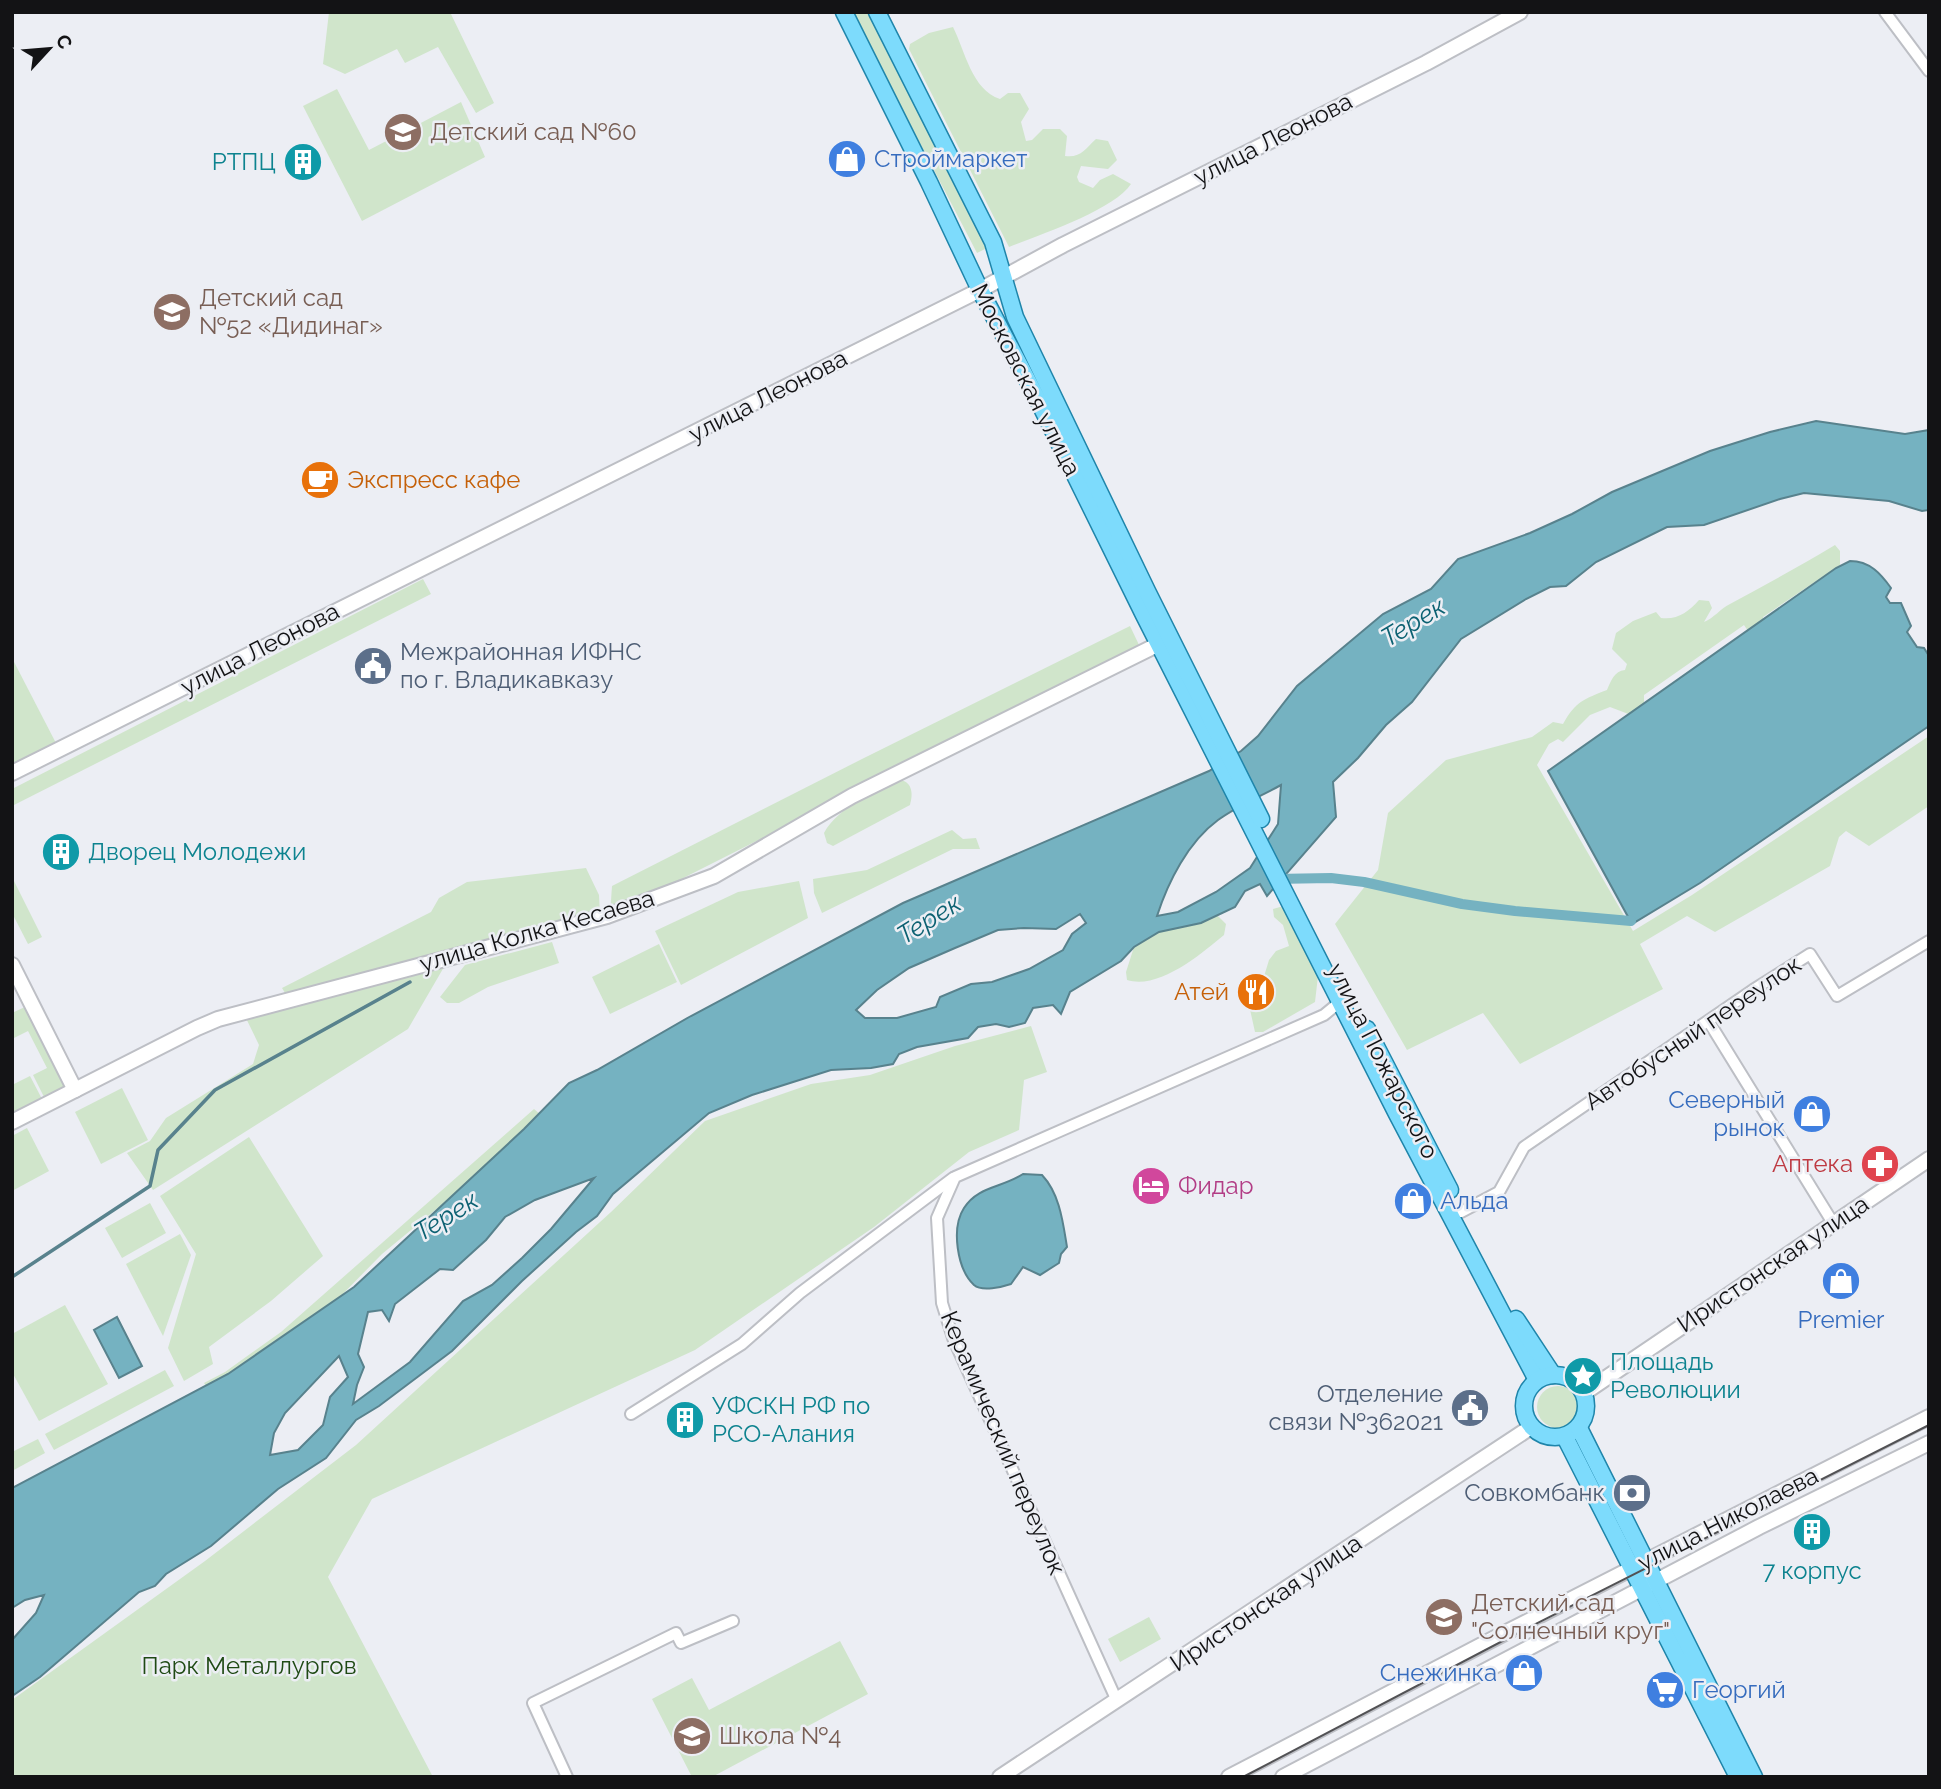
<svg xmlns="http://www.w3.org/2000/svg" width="1941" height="1789" font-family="Raleway,sans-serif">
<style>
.green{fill:#d0e5cb}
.water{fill:#75b2c1;stroke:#58828d;stroke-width:2;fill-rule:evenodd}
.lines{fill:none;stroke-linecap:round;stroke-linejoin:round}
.stream{stroke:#58828d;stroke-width:3.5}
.canal{stroke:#75b2c1;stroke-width:10}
.street-casing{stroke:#bdbfc5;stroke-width:14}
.secondary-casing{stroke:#bdbfc5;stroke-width:18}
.primary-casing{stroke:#1f85aa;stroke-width:19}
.street{stroke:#fff;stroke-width:10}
.secondary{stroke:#fff;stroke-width:14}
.primary{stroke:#7ddbfc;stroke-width:16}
.tram{stroke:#525255;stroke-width:2}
.labels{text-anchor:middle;stroke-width:5;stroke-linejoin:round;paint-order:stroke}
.education-label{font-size:24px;fill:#785e54;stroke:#eceef4;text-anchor:start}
.street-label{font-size:24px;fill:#131315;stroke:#eceef4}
.shop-label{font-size:24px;fill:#366cbe;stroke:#eceef4;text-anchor:start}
.culture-label{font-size:24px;fill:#0d838f;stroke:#eceef4;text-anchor:start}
.food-label{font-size:24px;fill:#c56008;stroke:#eceef4;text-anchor:start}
.service-label{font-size:24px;fill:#4e5e75;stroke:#eceef4;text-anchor:end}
.health-label{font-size:24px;fill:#be3a42;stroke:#eceef4;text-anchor:end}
.hotel-label{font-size:24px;fill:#b23c85;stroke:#eceef4;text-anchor:start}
.park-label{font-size:24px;fill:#1f4a14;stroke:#eceef4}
.water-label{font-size:26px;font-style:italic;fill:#0c6172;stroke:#eceef4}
</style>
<rect width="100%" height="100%" fill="#eceef4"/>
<g class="green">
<polygon points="329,12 450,12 494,103 476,113 438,47 405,63 397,49 345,74 323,64"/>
<polygon points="852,12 868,12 989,247 977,253"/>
<path d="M953,27c12,24 19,63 47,72l8,-6h12l9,16 -8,13 5,19 6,-1 11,-11h17l7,7 -2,20c16,2 20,-7 31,-17l12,2 9,19 -9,9 -27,-3 -4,11 2,5 14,6 7,-8 13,-6 18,10c-17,26 -92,51 -122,63l-100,-198 1,-5 19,-11z"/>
<polygon points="337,89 369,150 461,102 485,157 362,221 303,106"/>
<path d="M1835,545l5,6v14l-77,52 1,7 -16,7 -4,-6 -100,70v12l-13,8 -21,-8 -20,8 -27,27 -5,-3 -9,5 -12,21 96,166 59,-36 237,-159v70l-60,40 -23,-15 -7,6 -9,29 -115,66 -28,-16 -47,28 23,45 -143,75 -37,-51 -76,37 -72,-126 43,-54 10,-57 58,-53 86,-23 21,-15 10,2c13,-23 21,-25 44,-34 4,-9 7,-19 18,-20l2,-6 -15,-15 4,-16 17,-12 23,-9 5,6c17,2 27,-6 38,-18l10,1 3,7 -8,14c10,-4 16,-13 26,-18 35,-19 70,-38 105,-59z"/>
<polygon points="423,579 431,594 12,806 12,789"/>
<polygon points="1130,626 1140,647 610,915 612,886 862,759"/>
<polygon points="12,658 58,747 12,770"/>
<path d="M901,780c12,3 12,15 9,25l-77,41 -6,-3 -3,-10c15,-27 50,-40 77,-53z"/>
<polygon points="952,830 963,839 976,838 980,849 953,849 822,913 814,893 813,879 867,870"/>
<polygon points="586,868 599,895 600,916 285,993 282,988 431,912 439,898 467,882"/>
<polygon points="12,877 42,937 28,944 12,913"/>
<polygon points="799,881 808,918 681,985 655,931 738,892"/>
<polygon points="1280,907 1286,908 1313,961 1318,976 1315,1002 1263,1032 1255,1032 1247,996 1262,983 1269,960 1276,951 1289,946 1283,925 1274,917 1273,909"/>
<path d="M1217,915l9,9 -2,11c-23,19 -65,55 -97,45l-1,-8 8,-25 25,-15 42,-9z"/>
<polygon points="552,942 559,963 488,987 459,1003 447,1003 440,997 465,965"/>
<polygon points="659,944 677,982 610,1014 592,977"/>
<polygon points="444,967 408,1029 153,1190 127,1153 150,1141 166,1118 253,1064 259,1045 243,1012 387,978"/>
<polygon points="27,1006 68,1085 44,1097 33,1075 47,1068 28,1031 12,1039 12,1013"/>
<polygon points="1031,1026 1047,1072 1024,1080 1019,1130 969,1152 874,1227 695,1350 372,1499 328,1577 433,1777 12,1777 12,1700 205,1561 356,1445 611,1212 705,1121 811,1084 870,1075 955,1046"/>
<polygon points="30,1076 42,1099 12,1114 12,1085"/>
<polygon points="122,1088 148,1140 101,1164 75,1112"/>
<polygon points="534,1109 541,1115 538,1125 382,1254 329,1308 211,1393 204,1383 225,1372 281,1332"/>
<polygon points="27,1128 49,1171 12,1191 12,1136"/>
<polygon points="249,1137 323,1256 271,1301 209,1347 213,1364 184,1381 168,1348 196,1254 160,1196"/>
<polygon points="150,1203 166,1233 122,1258 105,1228"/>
<polygon points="180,1234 191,1255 163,1336 126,1264"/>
<polygon points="65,1305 108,1384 39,1421 12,1372 12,1334"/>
<polygon points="165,1370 174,1386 54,1450 45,1434"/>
<circle cx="1558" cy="1407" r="21"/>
<polygon points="38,1439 45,1453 12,1471 12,1452"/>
<polygon points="1149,1617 1161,1639 1120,1662 1108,1639"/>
<polygon points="840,1641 868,1694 712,1777 692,1777 652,1699 692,1678 709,1710"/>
</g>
<g class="water">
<path d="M1816,421l89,13 24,-4v80l-7,1 -33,-10 -85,-8 -24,6 -76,26 -37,2 -71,35 -30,24 -16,1 -24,12 -65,40 -49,63 -26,23 -28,33 -25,24 3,35 -69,79 -7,-12 -15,7 -10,16 -34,16 -42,9 -25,15 -13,14 -51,31 -9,22 -8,-9 -20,3 -8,15 -16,4 -13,-3 -18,3 -10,11 -51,9 -18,7 -6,10 -22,4 -40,2 -79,25 -43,18 -96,81 -16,22 -21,16 -54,49 -70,70 -73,55 -23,14 -30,38 -48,31 -67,57 -45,28 -11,12 -16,6 -99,85 -28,19v-56l24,-27 8,-18 -19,5 -13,8v-120l216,-114 126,-87 170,-158 45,-46 28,-13 94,-54 212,-113 306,-132 32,-20 17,-15 39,-50 86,-72 48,-25 27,-30 72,-26 42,-19 40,-22 98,-41 60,-19zM1281,785l-3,39 -28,44 -34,24 -38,20 -21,4c11,-34 31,-74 61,-96 19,-14 43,-24 63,-35zM1080,914l6,9 -14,11 -9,16 -34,19 -37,13 -21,2 -31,13 -4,10 -39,11h-32l-9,-8 21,-20 32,-22 46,-20 43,-18 26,-2 32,1zM594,1178l-43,51 -29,29 -30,27 -29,16 -53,61 -57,42 4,-19 7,-18 -6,-13 10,-42 14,-2 7,11 6,-17 45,-35 13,1 33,-30 19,-23 30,-17zM339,1356l9,21 -18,20 -7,28 -25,25 -28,5 4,-22 11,-20z"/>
<path d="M1850,561c20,0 31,13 41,27l-5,9 4,6h11l10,23 -4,6 10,15 7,1 5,8v70l-229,157 -68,41 -84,-153 288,-203z"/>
<path d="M1023,1174l19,1c18,19 21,48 25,72l-6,7 -2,9 -19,12 -17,-8 -12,17c-9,3 -29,8 -37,1 -17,-16 -23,-57 -10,-77 14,-22 38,-20 59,-34z"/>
<polygon points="117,1317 142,1366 119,1378 94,1330"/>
</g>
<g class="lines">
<polyline class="stream" points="12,1277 150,1186 158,1150 215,1090 410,982"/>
<polyline class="canal" points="1274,879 1331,878 1364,882 1462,904 1515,911 1631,921"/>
<g class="street-casing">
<g id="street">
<polyline points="1885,12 1929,71"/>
<polyline points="1709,1022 1833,1223"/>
<polyline points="1461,1212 1499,1192 1524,1147 1753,990 1810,954 1837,996 1929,941"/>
<polyline points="631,1414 742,1344 800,1293 953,1178"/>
<polyline points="1117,1701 953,1338 942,1303 937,1218 955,1177 1324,1015 1341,1001"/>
<polyline points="567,1777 533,1703 676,1633 681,1643 733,1621"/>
</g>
</g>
<g class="secondary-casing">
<g id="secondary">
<polyline points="12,773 980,290 1063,245 1426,63 1520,12"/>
<polyline points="12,965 75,1090"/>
<polyline points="12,1122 197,1028 218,1019 607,916 714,876 852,796 1159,644"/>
<polyline points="1584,1393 1929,1159"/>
<polyline points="1000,1777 1531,1427"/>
<polyline points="1229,1777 1497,1637 1929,1417"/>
<polyline points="1283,1777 1759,1527 1929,1443"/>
</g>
</g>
<g class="primary-casing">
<g id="primary">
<polyline points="844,12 929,182 980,290 1038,400 1144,615 1397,1114 1537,1380"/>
<polyline points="877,12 993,242 1015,317 1147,591 1261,819"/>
<polyline points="1367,1029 1450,1190"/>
<polyline points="1516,1319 1553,1375"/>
<circle cx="1555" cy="1406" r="31"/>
<polyline points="1579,1428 1754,1777"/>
<polyline points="1565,1437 1738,1777"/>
</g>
</g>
<use href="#street" class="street"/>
<use href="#secondary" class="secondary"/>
<use href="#primary" class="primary"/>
<polyline class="tram" points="1243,1777 1514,1635 1929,1425"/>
</g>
<defs>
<g id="school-disc" transform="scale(2.0125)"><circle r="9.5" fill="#8d6e63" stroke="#eceef4"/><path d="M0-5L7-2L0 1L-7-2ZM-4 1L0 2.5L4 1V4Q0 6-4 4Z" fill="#fff"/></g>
<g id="shop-disc" transform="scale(2.0125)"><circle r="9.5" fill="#3f7fe0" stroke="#eceef4"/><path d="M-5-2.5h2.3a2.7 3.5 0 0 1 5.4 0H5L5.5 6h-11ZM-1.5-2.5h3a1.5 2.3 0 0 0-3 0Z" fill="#fff"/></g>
<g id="building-disc" transform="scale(2.0125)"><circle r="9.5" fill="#0f9aa8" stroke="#eceef4"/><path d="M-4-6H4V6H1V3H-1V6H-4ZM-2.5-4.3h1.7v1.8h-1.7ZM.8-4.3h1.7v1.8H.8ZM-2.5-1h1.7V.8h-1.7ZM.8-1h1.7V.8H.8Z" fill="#fff"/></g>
<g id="cafe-disc" transform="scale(2.0125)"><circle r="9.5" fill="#e8710a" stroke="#eceef4"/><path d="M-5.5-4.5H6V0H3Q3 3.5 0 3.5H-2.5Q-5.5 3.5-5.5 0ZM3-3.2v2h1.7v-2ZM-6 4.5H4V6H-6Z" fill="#fff"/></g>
<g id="civic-disc" transform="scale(2.0125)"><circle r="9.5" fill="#5c6f8a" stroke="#eceef4"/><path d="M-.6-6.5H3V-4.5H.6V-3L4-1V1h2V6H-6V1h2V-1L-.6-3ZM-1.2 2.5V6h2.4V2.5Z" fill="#fff"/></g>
<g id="restaurant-disc" transform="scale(2.0125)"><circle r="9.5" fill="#e8710a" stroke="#eceef4"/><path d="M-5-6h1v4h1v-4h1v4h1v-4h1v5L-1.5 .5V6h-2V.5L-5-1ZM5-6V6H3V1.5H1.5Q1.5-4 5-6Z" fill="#fff"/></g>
<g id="pharmacy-disc" transform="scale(2.0125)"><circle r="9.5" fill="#e0444e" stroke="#eceef4"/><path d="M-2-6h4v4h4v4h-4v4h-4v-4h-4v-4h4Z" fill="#fff"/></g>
<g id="hotel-disc" transform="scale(2.0125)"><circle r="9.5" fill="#d1479c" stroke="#eceef4"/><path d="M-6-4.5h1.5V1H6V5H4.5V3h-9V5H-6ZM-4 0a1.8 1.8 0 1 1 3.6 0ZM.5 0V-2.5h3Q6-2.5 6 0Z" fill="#fff"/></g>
<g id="sight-disc" transform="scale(2.0125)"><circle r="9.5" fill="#0f9aa8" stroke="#eceef4"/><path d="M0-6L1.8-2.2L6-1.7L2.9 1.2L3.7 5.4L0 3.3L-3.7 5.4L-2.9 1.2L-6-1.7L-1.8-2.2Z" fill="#fff"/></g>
<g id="bank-disc" transform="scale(2.0125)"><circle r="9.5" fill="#5c6f8a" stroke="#eceef4"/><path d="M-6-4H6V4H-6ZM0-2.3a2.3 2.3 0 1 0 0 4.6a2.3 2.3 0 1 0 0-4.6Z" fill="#fff"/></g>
<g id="supermarket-disc" transform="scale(2.0125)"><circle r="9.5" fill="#3f7fe0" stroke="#eceef4"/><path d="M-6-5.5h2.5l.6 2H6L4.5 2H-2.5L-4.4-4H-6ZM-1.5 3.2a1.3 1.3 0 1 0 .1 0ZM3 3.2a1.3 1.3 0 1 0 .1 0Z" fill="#fff"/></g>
</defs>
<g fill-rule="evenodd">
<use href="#school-disc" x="403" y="132"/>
<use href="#shop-disc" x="847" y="159"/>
<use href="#building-disc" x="303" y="162"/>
<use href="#school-disc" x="172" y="312"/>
<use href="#cafe-disc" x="320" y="480"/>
<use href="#civic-disc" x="373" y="666"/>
<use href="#building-disc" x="61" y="852"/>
<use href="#restaurant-disc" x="1256" y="992"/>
<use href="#shop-disc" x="1812" y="1114"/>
<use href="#pharmacy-disc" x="1880" y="1164"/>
<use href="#hotel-disc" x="1151" y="1186"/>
<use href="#shop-disc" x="1413" y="1201"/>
<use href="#shop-disc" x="1841" y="1281"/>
<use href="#sight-disc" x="1583" y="1376"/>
<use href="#civic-disc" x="1470" y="1408"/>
<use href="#building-disc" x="685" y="1420"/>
<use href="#bank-disc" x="1632" y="1493"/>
<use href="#building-disc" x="1812" y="1532"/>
<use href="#school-disc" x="1444" y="1617"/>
<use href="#shop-disc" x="1524" y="1673"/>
<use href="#supermarket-disc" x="1665" y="1690"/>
<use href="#school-disc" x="692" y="1736"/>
</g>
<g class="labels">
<g class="education-label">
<text x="430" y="140">Детский сад №60</text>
<text x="199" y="306">Детский сад<tspan x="199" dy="28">№52 «Дидинаг»</tspan></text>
<text x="1471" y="1611">Детский сад<tspan x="1471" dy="28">"Солнечный круг"</tspan></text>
<text x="719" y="1744">Школа №4</text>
</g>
<g class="street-label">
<text transform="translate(1273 139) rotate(-27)" y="8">улица Леонова</text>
<text transform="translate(1026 380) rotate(63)" y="8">Московская улица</text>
<text transform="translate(768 396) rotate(-27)" y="8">улица Леонова</text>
<text transform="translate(260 649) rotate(-27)" y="8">улица Леонова</text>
<text transform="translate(537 931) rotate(-16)" y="8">улица Колка Кесаева</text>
<text transform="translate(1693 1033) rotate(-34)" y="8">Автобусный переулок</text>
<text transform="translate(1383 1061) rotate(63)" y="8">улица Пожарского</text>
<text transform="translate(1773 1264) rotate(-34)" y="8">Иристонская улица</text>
<text transform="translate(1003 1443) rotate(67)" y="8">Керамический переулок</text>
<text transform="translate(1728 1519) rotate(-27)" y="8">улица Николаева</text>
<text transform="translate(1266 1603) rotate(-34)" y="8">Иристонская улица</text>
</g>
<g class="shop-label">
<text x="874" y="167">Строймаркет</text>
<text x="1785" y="1108" text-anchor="end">Северный<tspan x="1785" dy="28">рынок</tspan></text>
<text x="1440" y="1209">Альда</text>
<text x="1841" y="1328" text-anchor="middle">Premier</text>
<text x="1497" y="1681" text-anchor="end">Снежинка</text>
<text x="1692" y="1698">Георгий</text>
</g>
<g class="culture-label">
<text x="276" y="170" text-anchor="end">РТПЦ</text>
<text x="88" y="860">Дворец Молодежи</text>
<text x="1610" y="1370">Площадь<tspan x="1610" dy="28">Революции</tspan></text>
<text x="712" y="1414">УФСКН РФ по<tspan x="712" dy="28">РСО-Алания</tspan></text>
<text x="1812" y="1579" text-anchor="middle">7 корпус</text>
</g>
<g class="food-label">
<text x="347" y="488">Экспресс кафе</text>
<text x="1229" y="1000" text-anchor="end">Атей</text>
</g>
<g class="service-label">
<text x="400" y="660" text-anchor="start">Межрайонная ИФНС<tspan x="400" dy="28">по г. Владикавказу</tspan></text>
<text x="1443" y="1402">Отделение<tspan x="1443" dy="28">связи №362021</tspan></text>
<text x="1605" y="1501">Совкомбанк</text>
</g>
<g class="health-label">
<text x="1853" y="1172">Аптека</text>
</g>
<g class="hotel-label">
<text x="1178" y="1194">Фидар</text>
</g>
<g class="park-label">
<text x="249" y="1674">Парк Металлургов</text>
</g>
<g class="water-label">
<text transform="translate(1413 622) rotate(-31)" y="9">Терек</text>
<text transform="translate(929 919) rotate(-32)" y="9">Терек</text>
<text transform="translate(446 1216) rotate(-32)" y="9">Терек</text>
</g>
</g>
<rect width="1941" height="1789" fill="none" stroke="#131315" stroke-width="28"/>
<g transform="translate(49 49) rotate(64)" stroke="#eceef4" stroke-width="5" paint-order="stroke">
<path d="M0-5L12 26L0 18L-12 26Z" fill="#131315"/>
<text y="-10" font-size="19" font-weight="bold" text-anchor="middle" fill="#131315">С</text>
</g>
</svg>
